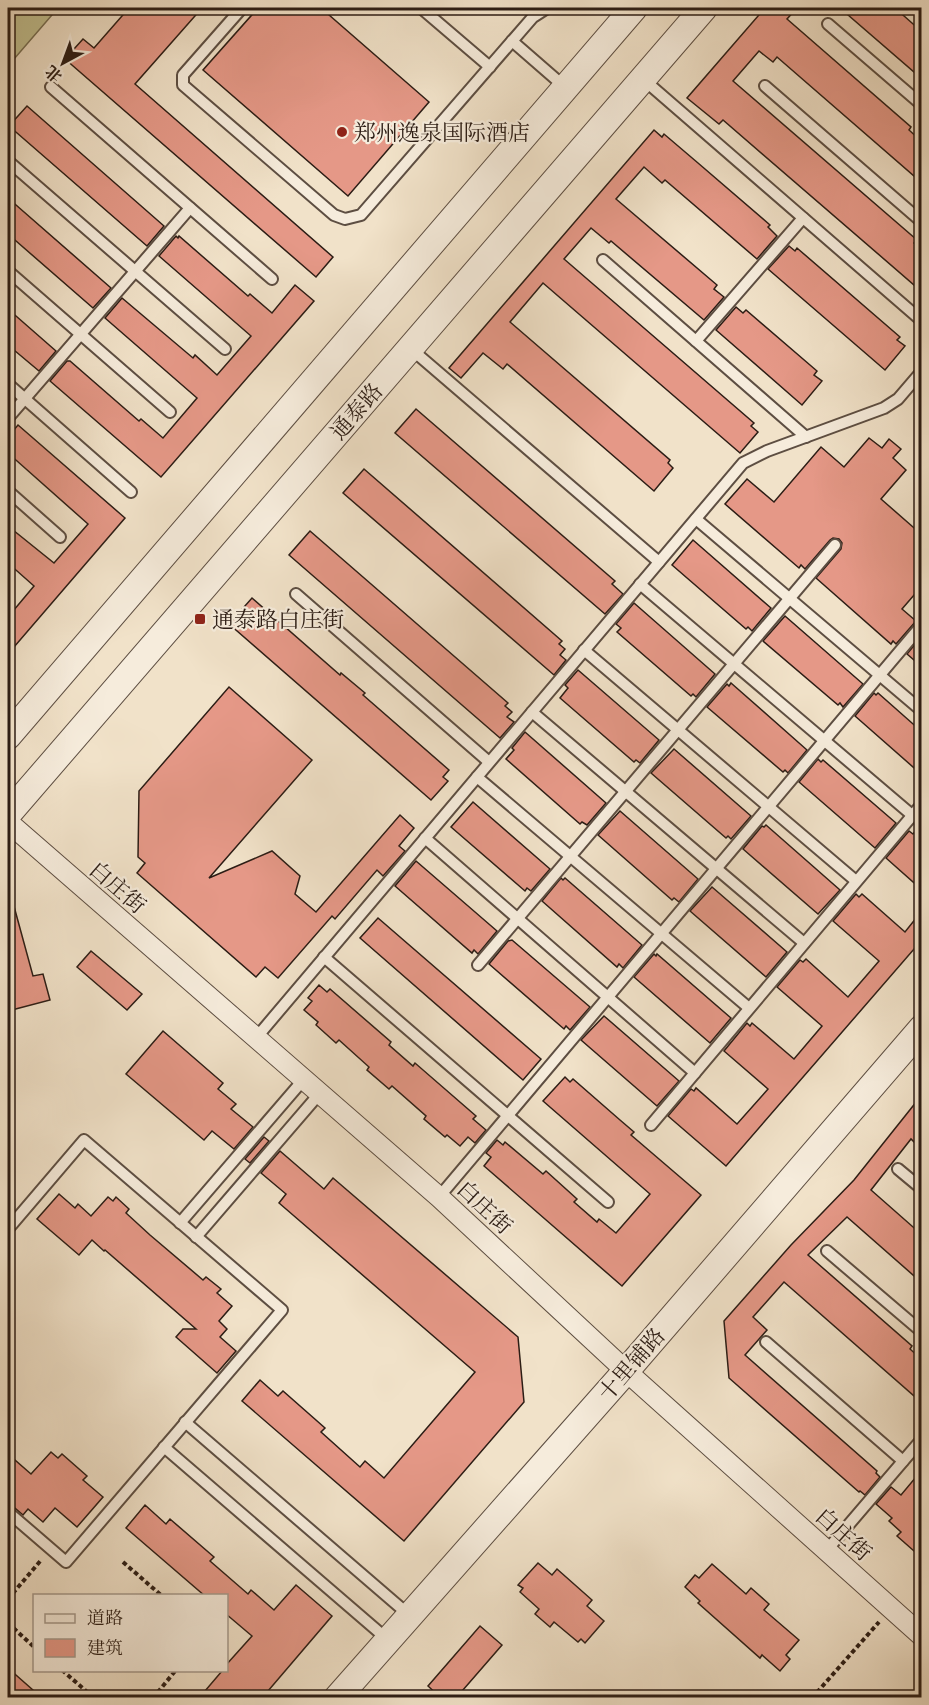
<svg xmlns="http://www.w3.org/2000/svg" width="929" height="1705" font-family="'Sorts Mill Goudy','Noto Serif SC',serif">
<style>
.green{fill:#c2c191;stroke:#776f53;stroke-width:1.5}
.building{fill:#e59887;stroke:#2c1d15;stroke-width:1.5}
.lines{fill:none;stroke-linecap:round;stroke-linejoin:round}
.service-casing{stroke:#5d4e42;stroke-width:14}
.minor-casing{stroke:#5d4e42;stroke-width:22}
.tertiary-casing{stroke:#5d4e42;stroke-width:28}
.path{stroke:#2c1d15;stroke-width:4;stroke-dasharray:4.5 3;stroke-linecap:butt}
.service{stroke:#f6ecdc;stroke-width:10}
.minor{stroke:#f6ecdc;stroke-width:20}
.tertiary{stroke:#f6ecdc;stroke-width:26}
.poi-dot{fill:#8f2418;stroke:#f6ecdc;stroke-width:2}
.labels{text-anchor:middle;stroke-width:4.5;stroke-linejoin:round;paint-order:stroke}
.poi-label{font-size:22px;fill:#2c1d15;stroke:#f6ecdc;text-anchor:start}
.street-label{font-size:22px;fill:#2c1d15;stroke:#f6ecdc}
</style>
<rect width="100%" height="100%" fill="#f1e2c9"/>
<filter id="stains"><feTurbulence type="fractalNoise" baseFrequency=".00333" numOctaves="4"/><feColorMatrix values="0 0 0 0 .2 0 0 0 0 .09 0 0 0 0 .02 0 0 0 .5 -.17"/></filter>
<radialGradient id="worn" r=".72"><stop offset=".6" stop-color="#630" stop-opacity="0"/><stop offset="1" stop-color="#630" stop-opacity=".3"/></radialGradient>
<polygon class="green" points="8,8 58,8 8,66"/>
<g class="building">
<polygon points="129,8 202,8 135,84 333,257 316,277 65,59 83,39 94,48"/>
<polygon points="258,8 321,8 429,102 348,196 203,70"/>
<polygon points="765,8 797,8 787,19 911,127 909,130 921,141 921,182 777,57 773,62 759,51 733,81 917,240 914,243 921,250 921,291 723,120 719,124 687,98"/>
<polygon points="840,8 895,8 921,31 921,78"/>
<polygon points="27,106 164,226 147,246 9,126"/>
<polygon points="654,130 662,137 664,134 698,163 770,225 768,227 777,236 757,259 665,180 662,183 644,167 616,199 717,285 714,289 724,297 704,320 611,241 609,243 591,228 564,259 754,423 751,426 758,432 740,453 543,283 510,322 670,460 668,463 673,468 654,491 507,364 503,369 483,353 461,378 449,368"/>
<polygon points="8,198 111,288 93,308 8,234"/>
<polygon points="176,236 178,238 179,236 248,296 250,294 272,313 295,285 314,301 161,477 50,381 67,361 70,361 139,421 141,419 163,438 197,398 105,318 122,298 193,358 195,355 217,375 251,336 159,256"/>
<polygon points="789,246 795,251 797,248 900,337 897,340 905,346 885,370 768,269"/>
<polygon points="736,307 743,313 746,310 817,371 814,375 822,381 802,405 716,330"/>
<polygon points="8,309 56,351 39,371 8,345"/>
<polygon points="416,409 615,581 612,584 623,594 605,614 395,433"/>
<polygon points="18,425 125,518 8,654 8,617 34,586 8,563 8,526 54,563 88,524 8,453 8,437"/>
<polygon points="869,438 882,448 889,439 901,449 893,458 906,470 881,499 921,534 921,587 902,609 916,621 896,644 893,641 891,644 816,578 841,549 842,543 839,539 833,538 830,540 805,569 801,565 799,568 725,504 747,479 774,502 821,447 844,467"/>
<polygon points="364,469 562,641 559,644 565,649 560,655 566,660 554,675 343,493"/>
<polygon points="310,531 508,703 505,706 512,712 507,717 514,722 500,738 289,555"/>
<polygon points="693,540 771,608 752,631 748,627 746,629 672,565"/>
<polygon points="252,598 340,675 341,673 365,693 363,695 449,770 443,777 448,781 431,800 229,624"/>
<polygon points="634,603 715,674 696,697 693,694 691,696 617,632 621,628 616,624"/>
<polygon points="785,616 863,684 843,707 840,703 838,705 763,641"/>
<polygon points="921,637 921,666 907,654"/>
<polygon points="578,670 659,740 640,763 636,760 634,762 560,698 568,688 565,685"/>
<polygon points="731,683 807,750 788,773 785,770 783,772 707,707 727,684 729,686"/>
<polygon points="229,687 312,760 209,878 272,851 300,876 295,894 316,912 400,815 414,828 399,846 405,851 383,876 377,870 335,919 332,916 278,978 265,967 256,977 137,873 145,863 138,857 139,791"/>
<polygon points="874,693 876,695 878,693 921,731 921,774 855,716"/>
<polygon points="525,732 606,803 587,825 582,822 580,824 506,759 514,750 512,748"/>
<polygon points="674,749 751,816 731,839 728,836 726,838 651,773"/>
<polygon points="818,759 821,762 823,760 896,823 875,848 799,782"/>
<polygon points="473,802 550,869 531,891 527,888 525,891 451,827"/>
<polygon points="620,811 698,879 679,902 674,898 672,900 598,835"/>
<polygon points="921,824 921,889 886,858 909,831 913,834"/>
<polygon points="766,825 840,890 818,914 743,849 762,826 764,827"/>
<polygon points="416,861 497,931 478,954 474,950 472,953 395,886"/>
<polygon points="561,878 563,880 565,878 642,945 623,968 619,964 617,967 542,901"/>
<polygon points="712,887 787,952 766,977 690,911"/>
<polygon points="856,894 859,897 862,894 905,932 921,912 921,941 726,1166 668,1116 691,1089 694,1091 696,1088 737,1124 768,1089 724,1051 747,1023 750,1026 752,1023 794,1059 822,1026 777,987 800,960 803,962 806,959 848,997 879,961 833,921"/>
<polygon points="12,899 33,976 43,974 50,1000 8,1011 8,900"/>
<polygon points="378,918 541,1059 523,1080 360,938"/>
<polygon points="512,940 590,1007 570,1030 566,1026 564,1029 489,964 508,941"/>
<polygon points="91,951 142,994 127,1010 77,967"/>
<polygon points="654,954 656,956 657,954 731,1018 710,1043 634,977"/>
<polygon points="319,985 327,992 330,989 391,1042 389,1045 413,1066 415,1063 476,1116 473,1119 486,1130 475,1143 468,1137 460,1146 447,1135 445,1137 424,1119 426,1116 392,1086 389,1089 367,1070 369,1067 339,1040 336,1043 316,1025 318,1022 304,1010 312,1001 308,998"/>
<polygon points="604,1016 679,1081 657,1106 581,1040"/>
<polygon points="163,1031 223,1083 218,1089 236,1104 231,1109 253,1127 234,1149 212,1131 204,1140 126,1074"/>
<polygon points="565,1077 570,1082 573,1079 620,1120 634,1132 631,1135 701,1195 622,1286 484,1166 491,1157 486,1153 497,1140 503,1145 505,1142 543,1174 546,1171 577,1199 574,1202 597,1222 599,1219 616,1233 650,1194 543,1101"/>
<polygon points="921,1096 921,1149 911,1139 871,1190 921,1234 921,1282 847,1217 808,1255 912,1346 910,1349 921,1359 921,1402 784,1282 753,1317 767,1330 745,1355 877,1471 876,1473 880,1477 865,1495 860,1491 859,1492 729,1378 724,1321 791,1245 854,1180"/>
<polygon points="264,1137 269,1141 250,1163 245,1159"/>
<polygon points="280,1151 324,1189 333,1178 518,1337 524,1402 404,1541 242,1401 260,1380 278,1396 283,1391 325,1428 321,1432 360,1467 365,1461 384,1478 475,1372 279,1203 286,1194 261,1173"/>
<polygon points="59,1194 75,1208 78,1204 91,1216 108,1197 113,1201 116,1197 129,1209 126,1213 150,1235 203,1280 206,1277 221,1289 217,1293 232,1306 219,1321 227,1329 220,1337 236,1351 217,1373 176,1337 183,1329 196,1329 105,1250 104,1251 92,1240 79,1255 37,1219"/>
<polygon points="51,1452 58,1458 62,1454 87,1476 83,1480 103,1497 77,1527 55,1508 43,1522 28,1509 23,1515 8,1502 8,1454 31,1474"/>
<polygon points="921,1471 921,1542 914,1551 897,1536 901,1532 889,1521 892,1518 876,1504 891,1487 901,1495"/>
<polygon points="145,1505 166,1524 170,1519 214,1557 210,1561 248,1594 251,1590 274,1610 296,1585 332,1616 262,1698 199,1698 222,1671 226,1671 226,1665 252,1636 226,1614 226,1596 205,1596 126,1528"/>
<polygon points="538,1563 552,1575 557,1569 592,1600 587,1606 604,1621 585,1643 581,1639 578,1642 554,1622 550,1627 535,1614 539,1609 520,1592 523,1588 518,1585"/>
<polygon points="712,1564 746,1594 751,1588 769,1604 764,1610 799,1640 786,1655 790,1659 780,1671 762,1655 760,1658 698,1603 700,1601 685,1587 695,1575 699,1578"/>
<polygon points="480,1626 502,1645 456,1698 441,1698 428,1686"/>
<polygon points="8,1668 42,1698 8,1698"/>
</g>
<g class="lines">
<g class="service-casing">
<g id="service">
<polyline points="242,8 183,75 183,85 334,215 345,219 361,215 533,17 547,8"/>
<polyline points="421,8 490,67"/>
<polyline points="828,24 922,105"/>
<polyline points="512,41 566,88"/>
<polyline points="643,79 922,321"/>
<polyline points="765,86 922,222"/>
<polyline points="51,87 272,279"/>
<polyline points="8,161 225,349"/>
<polyline points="603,260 806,437"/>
<polyline points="8,271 170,412"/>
<polyline points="696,341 803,218"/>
<polyline points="410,348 659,562"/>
<polyline points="8,384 131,492"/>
<polyline points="8,418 190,208"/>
<polyline points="8,491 60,537"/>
<polyline points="696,519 922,711"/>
<polyline points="640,584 912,815"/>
<polyline points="296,594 489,762"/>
<polyline points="584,650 856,881"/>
<polyline points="532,712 804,943"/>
<polyline points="477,777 749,1008"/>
<polyline points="425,838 695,1073"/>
<polyline points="324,957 608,1202"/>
<polyline points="478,965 835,545"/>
<polyline points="256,1038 743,463 767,451 884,408 898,399 922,371"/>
<polyline points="651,1125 922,804"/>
<polyline points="898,1169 922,1189"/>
<polyline points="439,1197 922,625"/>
<polyline points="180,1223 304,1079"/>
<polyline points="8,1229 84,1140 282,1310 66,1562 8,1512"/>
<polyline points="196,1237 320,1093"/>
<polyline points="827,1251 922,1332"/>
<polyline points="766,1342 903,1461"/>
<polyline points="185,1422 409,1615"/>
<polyline points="164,1447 387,1639"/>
<polyline points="827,1550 922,1439"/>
</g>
</g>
<g class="minor-casing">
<polyline id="minor" points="8,822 439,1197 626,1371 922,1636"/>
</g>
<g class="tertiary-casing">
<g id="tertiary">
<polyline points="8,736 634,8"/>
<polyline points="8,814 704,8"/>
<polyline points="337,1698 626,1371 922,1028"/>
</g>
</g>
<g class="path">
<polyline points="123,1562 162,1596"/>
<polyline points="8,1599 42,1559"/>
<polyline points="8,1623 34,1647"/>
<polyline points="62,1670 94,1698"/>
<polyline points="153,1698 176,1670"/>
<polyline points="812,1698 879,1622"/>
</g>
<use href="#service" class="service"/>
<use href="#minor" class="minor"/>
<use href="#tertiary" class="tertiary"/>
</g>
<g class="poi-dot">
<circle cx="342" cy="132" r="6"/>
<rect x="194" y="613" width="12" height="12" rx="3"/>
</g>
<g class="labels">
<g class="poi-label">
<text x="354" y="140">郑州逸泉国际酒店</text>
<text x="212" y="627">通泰路白庄街</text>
</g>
<g class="street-label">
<text transform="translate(356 411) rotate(-49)" y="8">通泰路</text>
<text transform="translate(118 887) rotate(41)" y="8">白庄街</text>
<text transform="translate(485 1207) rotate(43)" y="8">白庄街</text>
<text transform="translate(631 1364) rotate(-49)" y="8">十里铺路</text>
<text transform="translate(844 1534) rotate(42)" y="8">白庄街</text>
</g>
</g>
<rect width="929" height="1705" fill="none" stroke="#f1e2c9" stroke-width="30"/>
<rect x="9" y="9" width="911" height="1687" fill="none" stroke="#2c1d15" stroke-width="3"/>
<rect x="15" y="15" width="899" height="1675" fill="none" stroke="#2c1d15" stroke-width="1.5"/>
<rect x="33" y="1594" width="195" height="78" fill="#f6ecdc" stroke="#a5998c" stroke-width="1.5"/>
<rect x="45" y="1614" width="30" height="9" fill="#f6ecdc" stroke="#a5998c" stroke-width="1.5"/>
<text x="87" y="1624" font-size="18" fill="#2c1d15">道路</text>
<rect x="45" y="1639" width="30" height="18" fill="#e59887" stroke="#a5998c" stroke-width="1.5"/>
<text x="87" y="1654" font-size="18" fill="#2c1d15">建筑</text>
<g transform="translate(63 63) rotate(221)" stroke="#f6ecdc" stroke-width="4.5" paint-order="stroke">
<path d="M0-4.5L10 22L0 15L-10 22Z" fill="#2c1d15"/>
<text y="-9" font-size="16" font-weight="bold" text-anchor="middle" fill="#2c1d15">北</text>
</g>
<rect width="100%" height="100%" filter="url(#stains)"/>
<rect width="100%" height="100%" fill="url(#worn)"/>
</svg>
